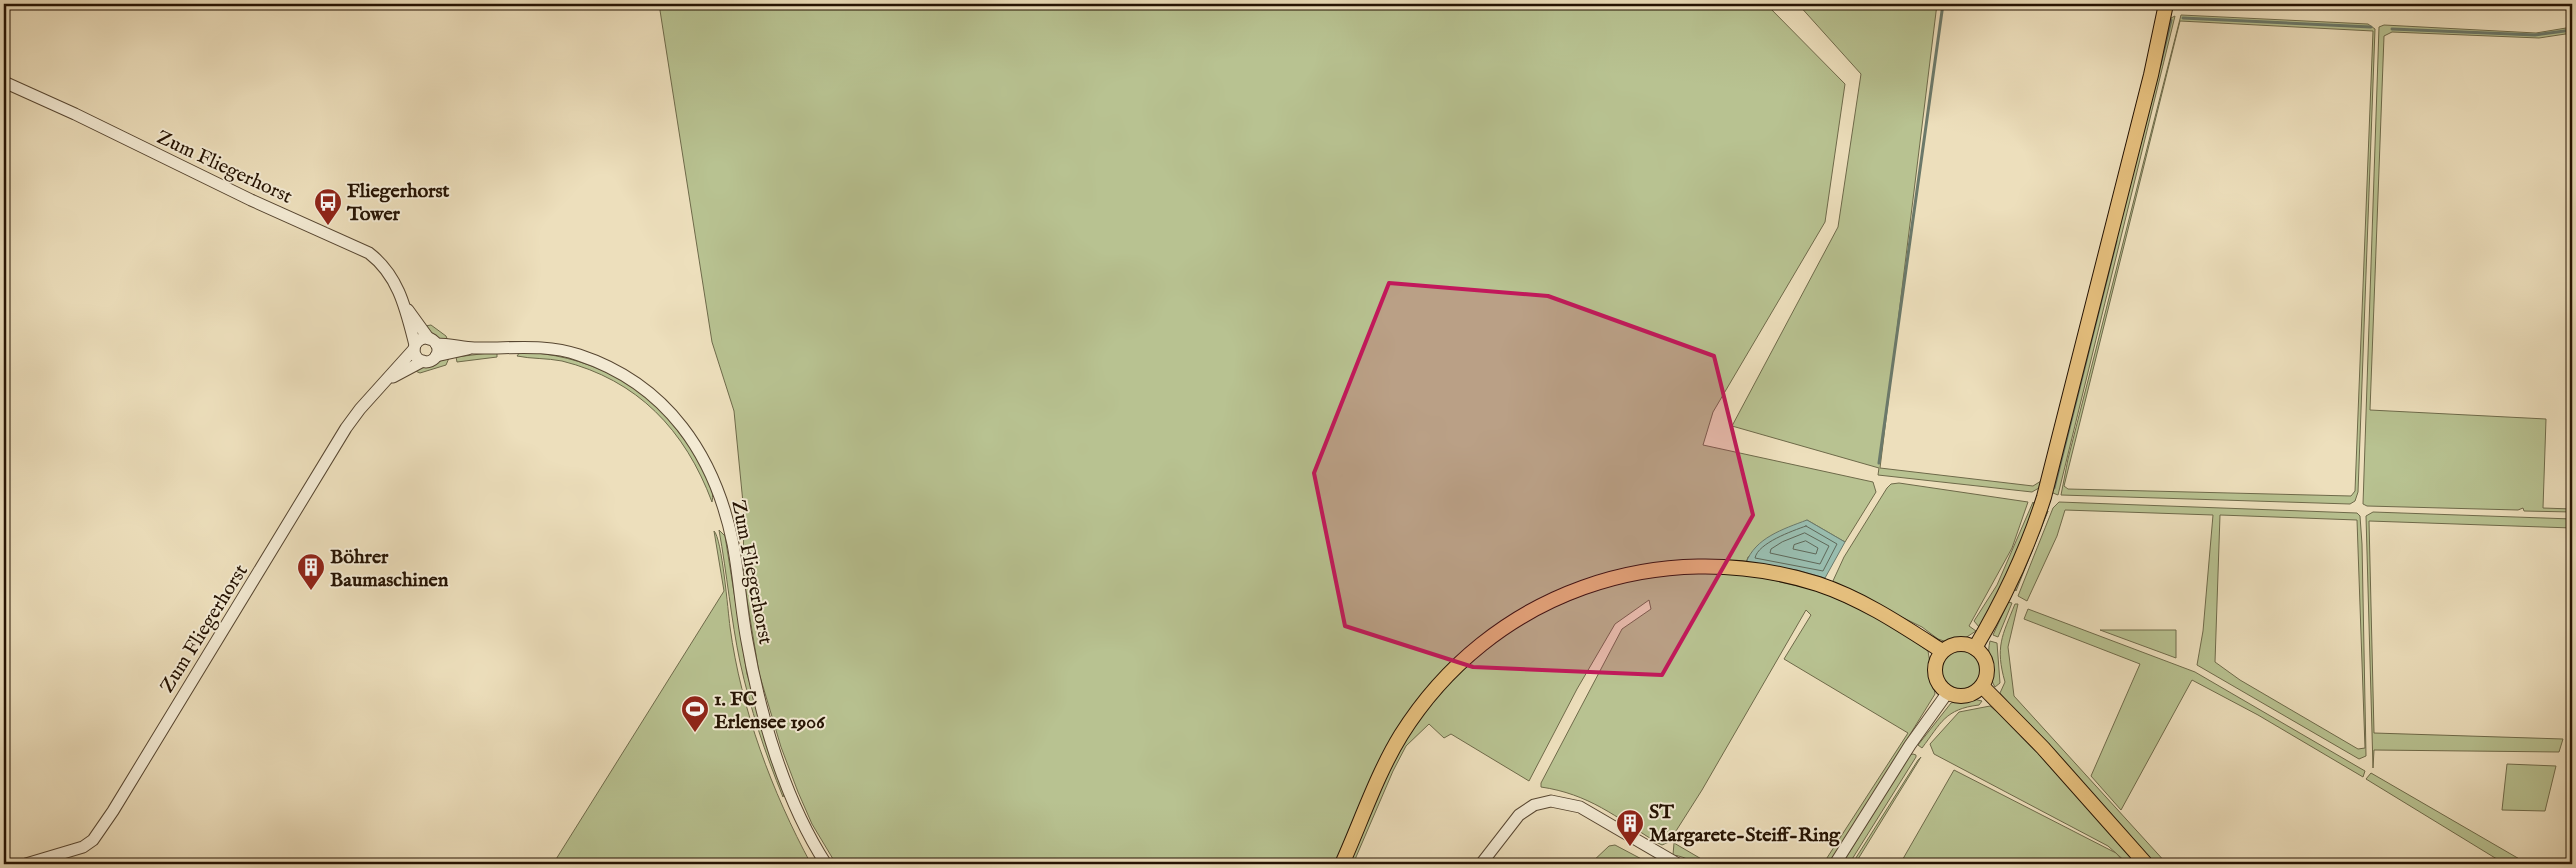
<svg xmlns="http://www.w3.org/2000/svg" width="2576" height="868" font-family="'IM FELL English',serif">
<style>
.green{fill:#b8c291;stroke:#6e6a4a;fill-rule:evenodd}
.water{fill:#99bdaf;stroke:#6b796a}
.lines{fill:none;stroke-linecap:round;stroke-linejoin:round}
.shore{stroke:#5f6859;stroke-width:1}
.stream{stroke:#6b796a;stroke-width:3}
.minor-casing{stroke:#574631;stroke-width:13}
.major-casing{stroke:#251303;stroke-width:16}
.minor{stroke:#f3ead3;stroke-width:11}
.major{stroke:#e6c07e;stroke-width:14}
.marked{fill:#c2185b;fill-opacity:0.2;stroke:#c2185b;stroke-width:4;stroke-linejoin:round}
.labels{text-anchor:middle;stroke-width:4;stroke-linejoin:round;paint-order:stroke}
.street-label{font-size:20px;fill:#251303;stroke:#f3ead3}
.poi-label{font-size:20px;font-weight:bold;fill:#251303;stroke:#f3ead3;text-anchor:start}
</style>
<rect width="100%" height="100%" fill="#eddfbc"/>
<filter id="stains"><feTurbulence type="fractalNoise" baseFrequency=".004" numOctaves="4"/><feColorMatrix values="0 0 0 0 .2 0 0 0 0 .09 0 0 0 0 .02 0 0 0 .5 -.17"/></filter>
<radialGradient id="worn" r=".72"><stop offset=".6" stop-color="#630" stop-opacity="0"/><stop offset="1" stop-color="#630" stop-opacity=".3"/></radialGradient>
<g class="green">
<polygon points="659,4 1766,4 1845,84 1825,222 1713,412 1703,445 1873,482 1876,492 1845,542 1807,520 1748,557 1746,563 1705,561 1554,595 1432,686 1336,864 836,864 812,824 798,792 781,747 759,673 743,575 744,513 734,411 712,342"/>
<polygon points="1798,4 1937,4 1880,468 2033,486 2041,481 2158,19 2044,485 2032,492 1878,475 1879,468 1732,426 1838,227 1861,74"/>
<path d="M2181,15l187,9 7,5 -17,463 -3,9 -5,3 -289,-9 7,-36zM2180,21l193,10 -18,460 -4,5 -283,-7 -4,-3z"/>
<polygon points="2175,16 2058,495 2053,493 2052,489 2171,18"/>
<polygon points="2384,25 2536,33 2572,27 2572,33 2539,38 2392,32 2384,36 2370,410 2546,419 2543,508 2572,509 2572,512 2524,511 2523,508 2518,510 2367,506 2363,504 2379,27"/>
<polygon points="431,325 446,336 448,341 437,338 430,334 425,326"/>
<polygon points="497,352 497,357 457,362 456,357"/>
<path d="M520,352c65,2 123,30 161,83 7,10 16,20 21,31 5,12 13,24 10,36 -27,-72 -74,-122 -150,-141 -15,-3 -31,-2 -45,-5z"/>
<polygon points="449,358 446,365 420,373 413,370"/>
<polygon points="1899,483 2028,502 2012,548 1969,626 1976,631 1962,640 1944,641 1938,639 1922,627 1832,583 1844,557 1887,488 1891,484"/>
<polygon points="2033,502 2035,505 2002,592 1979,627 1974,621 1997,585"/>
<path d="M2059,502l298,11 3,3 2,28 4,212 -7,3 -162,-94 6,-34 10,-116 -148,-5 -8,26 -30,65 -9,-5 35,-88zM2220,515l137,5 8,228 -7,1 -118,-69 -25,-18z"/>
<polygon points="2048,511 2016,591 2014,588"/>
<polygon points="2373,512 2572,519 2572,528 2369,521 2374,733 2563,739 2559,752 2374,750 2373,768 2366,516"/>
<path d="M719,530l6,6 22,138 37,118 -1,5c-18,-44 -33,-89 -43,-135 -9,-43 -13,-88 -21,-132z"/>
<path d="M714,531c8,7 14,81 16,96 11,82 42,165 81,237h-258l171,-273z"/>
<path d="M1669,572l75,1 75,18 65,29 44,31 7,43 -105,170h-7l85,-131 -124,-74 27,-44 -5,-5 -104,180 -33,52 -7,3 -6,-3c-40,-25 -67,-48 -115,-55v-4l81,-154 29,-20 -2,-9 -34,24 -38,65 -48,92 -78,-47 -7,4 -15,-14 -23,22 -13,25 -40,93h-6l55,-121 34,-47 52,-50 44,-30 68,-28z"/>
<polygon points="2008,602 2012,603 1998,637 1993,635"/>
<path d="M2015,604h3l-10,43 6,49 153,168h-15l-152,-171 5,-11c-10,-35 -3,-46 10,-78z"/>
<polygon points="2028,609 2195,672 2365,771 2363,777 2258,715 2192,680 2121,810 2091,776 2140,664 2024,619"/>
<polygon points="2100,630 2176,630 2176,658"/>
<path d="M1990,641l7,2 3,40 -5,4c-6,-8 -8,-36 -5,-46z"/>
<circle cx="1962" cy="669" r="21"/>
<path d="M1969,698l13,3 -3,4c-34,4 -38,18 -57,43l-4,-3 33,-42z"/>
<polygon points="1990,706 2024,734 2139,864 2128,864 2108,846 1934,754 1930,744 1959,712"/>
<polygon points="1913,754 1916,755 1916,757 1849,864 1842,864 1910,755"/>
<polygon points="1921,757 1855,864 1852,864 1918,760"/>
<polygon points="2507,764 2556,766 2545,811 2502,810"/>
<polygon points="1954,770 2116,853 2126,864 1900,864"/>
<polygon points="2371,773 2528,864 2505,864 2366,779"/>
<path d="M1674,843l36,21c-20,0 -21,-7 -37,-9z"/>
<polygon points="1615,845 1651,864 1590,864 1609,846"/>
</g>
<path class="water" d="M1807,520l38,22 -20,36 -28,-8 -51,-7c9,-25 37,-34 61,-43z"/>
<g class="lines">
<g class="shore">
<path d="M1806,526l31,18 -14,27 -68,-13c3,-15 37,-27 51,-32z"/>
<polygon points="1805,533 1829,546 1820,564 1770,553 1771,549 1782,542"/>
<polygon points="1806,541 1818,548 1816,554 1793,549 1794,545"/>
</g>
<g class="stream">
<polyline points="2174,6 2174,4"/>
<polyline points="2183,18 2371,27"/>
<polyline points="2392,29 2535,35 2572,30"/>
<polyline points="2160,65 2171,20"/>
<polyline points="1879,463 1943,4"/>
<polyline points="2054,488 2116,241"/>
</g>
<g class="minor-casing">
<g id="minor">
<path d="M4,82l71,32 176,86 118,53c30,23 37,57 46,92"/>
<polyline points="408,310 429,339"/>
<circle cx="426" cy="350" r="12"/>
<path d="M436,344c13,0 25,3 38,4 35,1 70,-5 105,7 88,29 136,100 154,189 6,32 8,65 14,97 13,74 38,160 79,223"/>
<polyline points="436,356 468,349"/>
<polyline points="393,377 423,361"/>
<polyline points="26,864 83,847 93,840 113,811 346,428 360,409 414,349"/>
<polyline points="1481,864 1519,815 1534,805 1551,801 1580,807 1678,864"/>
<polyline points="1835,864 1910,745 1948,692"/>
</g>
</g>
<g class="major-casing">
<g id="major">
<circle cx="1961" cy="670" r="26"/>
<path d="M1975,648c29,-49 52,-97 69,-151l107,-422 15,-71"/>
<polyline points="1982,686 2043,748 2146,864"/>
<path d="M1342,864c19,-42 35,-90 59,-129 89,-142 258,-201 417,-151 45,15 85,42 124,67"/>
</g>
</g>
<use href="#minor" class="minor"/>
<use href="#major" class="major"/>
</g>
<path class="marked" d="M1389,283l159,13 166,60 39,159 -91,160 -189,-8 -128,-41 -31,-153z"/>
<defs>
<g id="bus-pin" transform="scale(1.4375)"><path d="M0 17L-7.5 6A9.5 9.5 0 1 1 7.5 6Z" fill="#8f2418" stroke="#f3ead3"/><path d="M-5-6H5V4H4V6H2V4H-2V6H-4V4H-5ZM-3.5-4V0h7V-4ZM-3.5 1.2v1.5H-2V1.2ZM2 1.2v1.5H3.5V1.2Z" fill="#fff"/></g>
<g id="building-pin" transform="scale(1.4375)"><path d="M0 17L-7.5 6A9.5 9.5 0 1 1 7.5 6Z" fill="#8f2418" stroke="#f3ead3"/><path d="M-4-6H4V6H1V3H-1V6H-4ZM-2.5-4.3h1.7v1.8h-1.7ZM.8-4.3h1.7v1.8H.8ZM-2.5-1h1.7V.8h-1.7ZM.8-1h1.7V.8H.8Z" fill="#fff"/></g>
<g id="stadium-pin" transform="scale(1.4375)"><path d="M0 17L-7.5 6A9.5 9.5 0 1 1 7.5 6Z" fill="#8f2418" stroke="#f3ead3"/><path d="M0-5a6.5 5 0 1 0 0 10a6.5 5 0 1 0 0-10ZM-3.5-1.8h7v3.6h-7Z" fill="#fff"/></g>
</defs>
<g fill-rule="evenodd">
<use href="#bus-pin" x="328" y="202"/>
<use href="#building-pin" x="311" y="567"/>
<use href="#stadium-pin" x="695" y="709"/>
<use href="#building-pin" x="1630" y="823"/>
</g>
<g class="labels">
<g class="street-label">
<text transform="translate(225 166) rotate(25)" y="7">Zum Fliegerhorst</text>
<text transform="translate(753 572) rotate(79)" y="7">Zum Fliegerhorst</text>
<text transform="translate(203 628) rotate(-58)" y="7">Zum Fliegerhorst</text>
</g>
<g class="poi-label">
<text x="347" y="197">Fliegerhorst<tspan x="347" dy="23">Tower</tspan></text>
<text x="330" y="563">Böhrer<tspan x="330" dy="23">Baumaschinen</tspan></text>
<text x="714" y="705">1. FC<tspan x="714" dy="23">Erlensee 1906</tspan></text>
<text x="1649" y="818">ST<tspan x="1649" dy="23">Margarete-Steiff-Ring</tspan></text>
</g>
</g>
<rect width="2576" height="868" fill="none" stroke="#eddfbc" stroke-width="20"/>
<rect x="5" y="5" width="2566" height="858" fill="none" stroke="#251303" stroke-width="2.5"/>
<rect x="10" y="10" width="2556" height="848" fill="none" stroke="#251303"/>
<rect width="100%" height="100%" filter="url(#stains)"/>
<rect width="100%" height="100%" fill="url(#worn)"/>
</svg>
